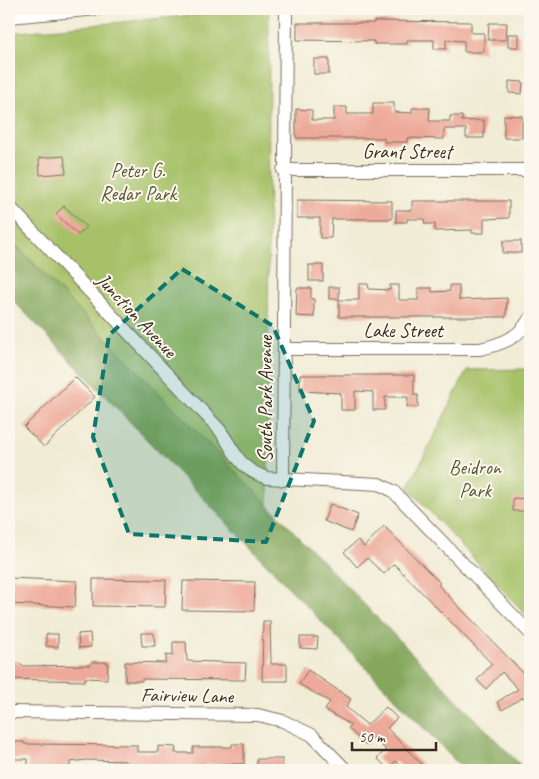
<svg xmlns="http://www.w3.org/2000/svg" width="539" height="779" font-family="Caveat,sans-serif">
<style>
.green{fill:#a6c167;stroke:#707642}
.forest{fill:#84a75c;stroke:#60683d}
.building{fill:#eda999}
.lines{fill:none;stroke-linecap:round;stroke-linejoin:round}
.street-casing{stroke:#7b6e5e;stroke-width:14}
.street{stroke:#fff;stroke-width:12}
.marked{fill:#0f766e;fill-opacity:0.2;stroke:#0f766e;stroke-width:4;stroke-dasharray:10 6;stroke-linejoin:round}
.labels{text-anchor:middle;stroke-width:4;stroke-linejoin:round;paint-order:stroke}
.street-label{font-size:20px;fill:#3b2a1e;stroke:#fbf7ec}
.park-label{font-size:20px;fill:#5b5734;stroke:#fbf7ec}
</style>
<rect width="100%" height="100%" fill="#fbf7ec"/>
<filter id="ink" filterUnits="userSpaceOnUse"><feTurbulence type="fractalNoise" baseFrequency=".02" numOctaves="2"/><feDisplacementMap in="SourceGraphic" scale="10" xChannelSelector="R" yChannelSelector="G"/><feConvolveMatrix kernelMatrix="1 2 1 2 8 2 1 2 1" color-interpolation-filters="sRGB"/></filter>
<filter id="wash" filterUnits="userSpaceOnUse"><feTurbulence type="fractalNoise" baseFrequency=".0096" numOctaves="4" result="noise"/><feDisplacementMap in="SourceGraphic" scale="20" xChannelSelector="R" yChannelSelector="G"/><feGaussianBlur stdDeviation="1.12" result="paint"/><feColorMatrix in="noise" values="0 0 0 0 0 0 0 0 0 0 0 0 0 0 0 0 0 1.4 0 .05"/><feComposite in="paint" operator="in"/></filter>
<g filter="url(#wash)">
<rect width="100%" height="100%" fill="#f1ecd5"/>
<g class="green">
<polygon points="255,9 269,9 268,506 9,238 9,33"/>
<polygon points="530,369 530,619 408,488 467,370"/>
</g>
<polygon class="forest" points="9,238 525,770 464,770 9,296"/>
<g id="blocks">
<g class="building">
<polygon points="374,21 471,22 471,33 484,33 484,52 464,52 464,41 446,40 446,49 434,49 434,40 407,40 407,44 374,44 374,41 297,40 297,23 374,23"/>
<polygon points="489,23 507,23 506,40 488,40"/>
<rect x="508" y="34" width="11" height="13"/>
<rect x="314" y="59" width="15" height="15"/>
<polygon points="509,81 523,82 522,94 509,93"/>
<polygon points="373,103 394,103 394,112 412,113 412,108 430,108 429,121 450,121 450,116 462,116 462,121 484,120 484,138 466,138 466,129 444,129 444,139 407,138 407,142 384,142 384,138 296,138 296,109 312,110 312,120 334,120 334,107 347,107 347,114 373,114"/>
<polygon points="504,115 522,116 522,138 504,138"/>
<polygon points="64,156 66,173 40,175 39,158"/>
<polygon points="297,200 392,201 392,219 332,219 331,238 320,238 320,218 297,218"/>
<polygon points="412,201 509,201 509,218 484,219 484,233 472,233 472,230 435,231 435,224 425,224 424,219 407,219 407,222 396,222 396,210 412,210"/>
<polygon points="64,206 86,227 78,235 56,214"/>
<rect x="503" y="241" width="18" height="12"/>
<rect x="309" y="265" width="14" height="16"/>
<polygon points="359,284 368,284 369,289 390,290 390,285 399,285 399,300 418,300 418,288 432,288 432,292 450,291 450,285 459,285 459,300 507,298 506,317 339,317 339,300 359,300"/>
<rect x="329" y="287" width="10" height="12"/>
<polygon points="297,288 311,288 311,299 314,299 314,317 296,316"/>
<polygon points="300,375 414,375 414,395 418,395 418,407 407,407 408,397 385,397 385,410 373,410 373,392 355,391 355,410 341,410 341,393 300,391"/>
<polygon points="75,377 95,397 44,447 24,427"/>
<polygon points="513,498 528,499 527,511 513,511"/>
<polygon points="330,504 358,515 351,532 324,521"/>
<polygon points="384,526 440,583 438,585 530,680 530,705 523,697 502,710 497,702 518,689 502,672 486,689 477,680 492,664 394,564 384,574 367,558 357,567 344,552 358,540 364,547"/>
<polygon points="9,578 77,581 75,607 9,604"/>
<polygon points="93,579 166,580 165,607 93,606"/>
<polygon points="183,581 255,582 254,611 182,610"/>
<polygon points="263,621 270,621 271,664 287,664 287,681 262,681"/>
<polygon points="90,633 91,647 79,648 78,634"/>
<polygon points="141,633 154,633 155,646 142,646"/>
<polygon points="46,634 58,634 58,647 46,646"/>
<polygon points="300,637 318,637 317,649 300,648"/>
<polygon points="173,642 186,642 187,661 246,663 245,680 142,679 142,681 125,681 125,662 166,663 166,655 173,656"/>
<polygon points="9,662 19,663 22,666 91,665 91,662 108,662 107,679 85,678 85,681 9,679"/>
<polygon points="308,670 351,699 346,707 367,725 386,707 397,718 387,728 427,770 405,770 396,761 388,769 377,758 386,750 373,737 366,745 348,728 351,725 325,710 330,702 299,684"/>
<polygon points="9,742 24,742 24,744 137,745 137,752 158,752 158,746 176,747 175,753 193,753 193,747 232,747 232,744 244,744 244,764 206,764 206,770 157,770 157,767 126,766 126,761 86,760 70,762 70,770 28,770 28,759 9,759"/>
<rect x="257" y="759" width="25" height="11"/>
</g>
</g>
</g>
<g filter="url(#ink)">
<use href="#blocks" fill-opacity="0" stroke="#7b6e5e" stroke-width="1"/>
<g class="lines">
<g class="street-casing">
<g id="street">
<polyline points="9,17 98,9"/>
<polyline points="283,170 530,170"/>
<path d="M9,206l210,223c17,23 18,39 48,49l112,6 14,7 137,142"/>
<path d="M284,349h196c22,-5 39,-11 50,-31"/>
<polyline points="283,480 286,9"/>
<polyline points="9,712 258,715 283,721 312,735 346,770"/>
</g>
</g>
<use href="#street" class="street"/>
</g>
</g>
<path class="marked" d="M182,269l91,57 41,95 -48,121 -137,-8 -36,-97 16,-102z"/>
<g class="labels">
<g class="street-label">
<text x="407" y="158">Grant Street</text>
<text transform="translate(137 315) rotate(47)" y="7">Junction Avenue</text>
<text x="403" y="337">Lake Street</text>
<text transform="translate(265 399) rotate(-90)" y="7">South Park Avenue</text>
<text transform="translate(187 695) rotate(1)" y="7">Fairview Lane</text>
</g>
<g class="park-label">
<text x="138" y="177">Peter G.<tspan x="138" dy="23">Redar Park</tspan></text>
<text x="475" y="474">Beidron<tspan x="475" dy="23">Park</tspan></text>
</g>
</g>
<rect width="539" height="779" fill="none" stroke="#fbf7ec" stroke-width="30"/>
<path d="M352 742v8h84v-8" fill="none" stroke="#3b2a1e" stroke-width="2.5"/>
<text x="359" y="742" font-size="15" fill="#3b2a1e" stroke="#fbf7ec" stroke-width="4" paint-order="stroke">50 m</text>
</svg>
